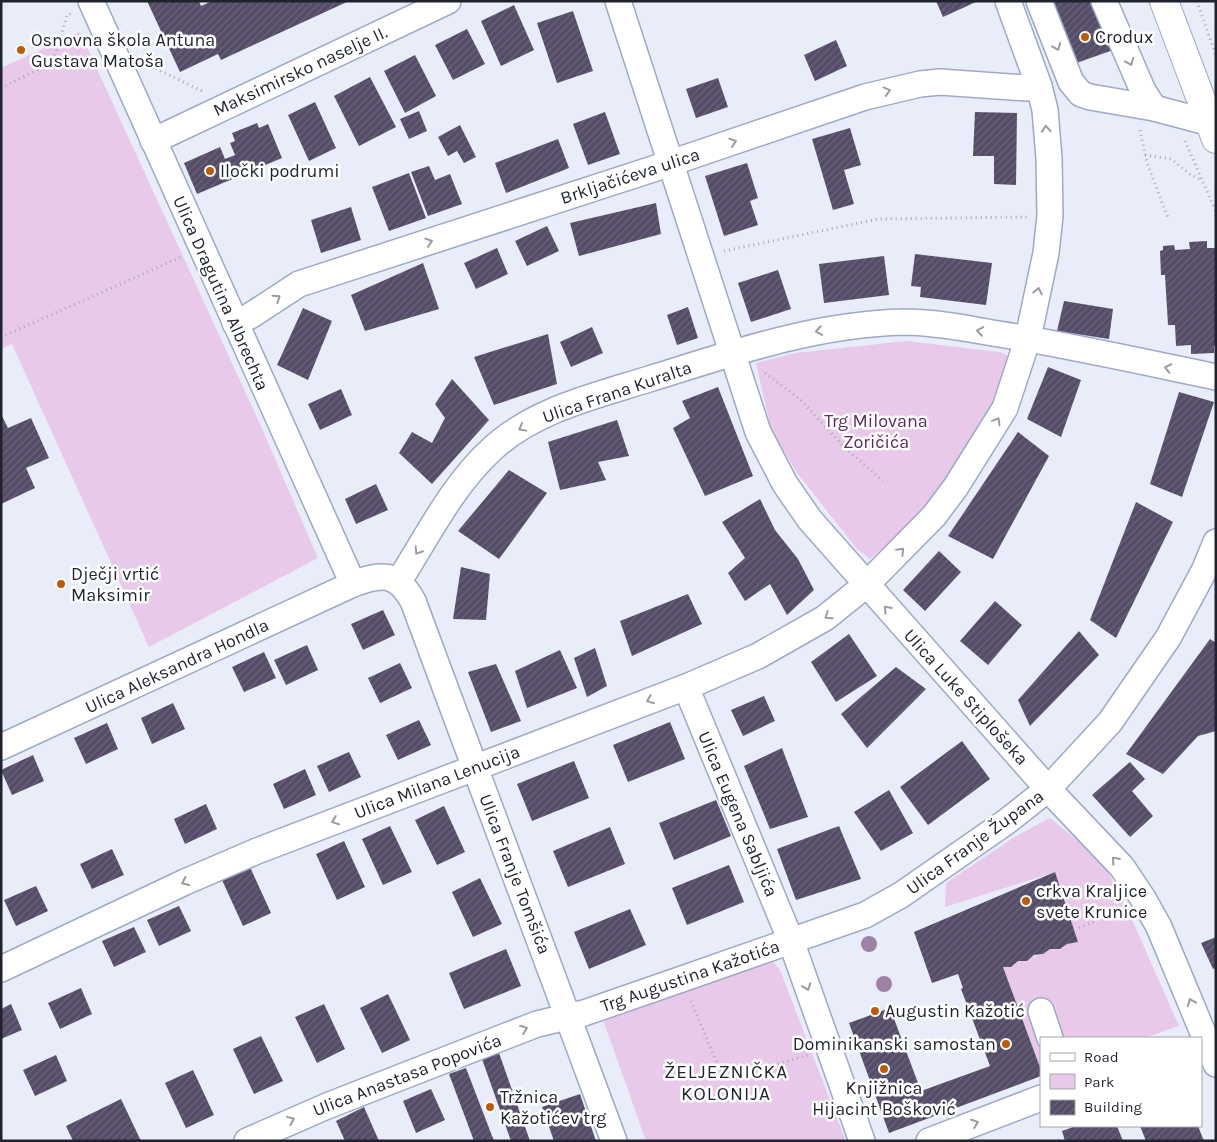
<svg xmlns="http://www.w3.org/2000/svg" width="1217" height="1142" font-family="Karla,sans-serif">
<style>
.park{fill:#e9c9ea}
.building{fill:url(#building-hatch)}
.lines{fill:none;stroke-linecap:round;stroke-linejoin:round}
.minor-casing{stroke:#9ea9c7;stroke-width:28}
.major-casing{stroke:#9ea9c7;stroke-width:30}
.path{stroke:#a5aab6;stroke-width:3;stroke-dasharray:1 4;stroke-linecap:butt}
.minor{stroke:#fff;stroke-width:25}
.major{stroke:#fff;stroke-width:28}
.tree{fill:#9d81a6}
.oneway{stroke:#9a9ca1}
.poi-dot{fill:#ba5c0e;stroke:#fff;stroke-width:2}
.labels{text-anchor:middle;stroke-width:5;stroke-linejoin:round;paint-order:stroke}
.poi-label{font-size:18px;fill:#1e232e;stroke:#fff;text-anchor:start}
.street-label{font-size:18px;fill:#1e232e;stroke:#fff}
.park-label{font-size:18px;fill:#5f2862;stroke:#fff}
.neighbourhood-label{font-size:19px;letter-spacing:1px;fill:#1e232e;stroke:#fff}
</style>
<defs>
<pattern id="building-hatch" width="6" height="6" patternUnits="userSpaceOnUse" patternTransform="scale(1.25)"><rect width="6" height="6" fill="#554d68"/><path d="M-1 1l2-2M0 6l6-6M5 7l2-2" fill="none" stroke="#6a637a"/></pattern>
</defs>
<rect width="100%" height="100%" fill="#e8edf9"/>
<g class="park">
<polygon points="80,32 260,424 318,558 149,647 12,344 1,349 1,68"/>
<polygon points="906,341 1000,352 1011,357 991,407 930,506 885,556 880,550 870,559 857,549 797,473 771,429 756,363 795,353"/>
<polygon points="1050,818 1102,860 1130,915 1179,1026 1144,1038 1041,1038 1041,1070 1003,967 1011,967 1018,961 1043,954 1050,949 1060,949 1067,944 1078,942 1055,872 945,907 946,883 1016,836"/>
<polygon points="771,960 780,970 845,1139 841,1141 646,1141 602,1017"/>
</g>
<g class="building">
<polygon points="147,1 199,1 201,6 212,1 349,1 221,60 218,54 180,72"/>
<polygon points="936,1 978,1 943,17"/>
<polygon points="1045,1 1098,1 1113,50 1071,65"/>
<polygon points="514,5 534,50 501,66 481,21"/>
<polygon points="573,11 593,71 557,83 537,23"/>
<polygon points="467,29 485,64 453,80 435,45"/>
<polygon points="836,40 847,66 815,81 804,55"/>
<polygon points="415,55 436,96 405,113 384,71"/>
<polygon points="370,77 396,127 359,146 334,96"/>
<polygon points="718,78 728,107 696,118 686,89"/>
<polygon points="315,102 336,148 309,161 288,115"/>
<polygon points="419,111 427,131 409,139 400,119"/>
<polygon points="605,112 620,154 588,165 573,124"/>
<polygon points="975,112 1017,113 1016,185 994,184 994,156 973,156"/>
<polygon points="257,123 259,128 268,124 282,158 197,194 184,163 220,147 225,159 235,155 230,143 235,141 232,133"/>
<polygon points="460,125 476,157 464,163 457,151 448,156 438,137"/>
<polygon points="850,128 861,165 844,170 854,204 833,210 812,139"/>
<polygon points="558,139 569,168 506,193 495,163"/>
<polygon points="747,163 758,198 750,201 758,225 724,236 705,176"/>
<polygon points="429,166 435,180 450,174 462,204 428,216 411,172"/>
<polygon points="409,173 426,218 389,231 372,187"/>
<polygon points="656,203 661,234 579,256 570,223"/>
<polygon points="351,207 361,240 321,253 311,220"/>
<polygon points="547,226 559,251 527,266 515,241"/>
<polygon points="1207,241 1207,248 1216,248 1216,346 1214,346 1214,353 1191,354 1191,345 1176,346 1175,325 1168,325 1165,275 1161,275 1160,251 1163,250 1163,246 1174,245 1175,250 1190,249 1189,242"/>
<polygon points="497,248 508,274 476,289 464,263"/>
<polygon points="915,254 992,263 986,305 920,297 921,287 911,286"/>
<polygon points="884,256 889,295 824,303 819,264"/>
<polygon points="423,263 439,309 365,331 351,295"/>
<polygon points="778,270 791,309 751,322 738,283"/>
<polygon points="1064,301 1113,309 1109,339 1057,331"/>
<polygon points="688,307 698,338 677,345 667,315"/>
<polygon points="303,308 332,321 308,380 277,365"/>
<polygon points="592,327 603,353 571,367 560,342"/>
<polygon points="548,334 557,384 494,405 474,357"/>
<polygon points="1048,367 1081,380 1061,437 1027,419"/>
<polygon points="452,379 489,420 432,484 399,453 412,432 432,443 445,418 435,404"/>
<polygon points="718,387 753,476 705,496 673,428 690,418 682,401"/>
<polygon points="341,389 352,415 320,430 308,404"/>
<polygon points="1179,392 1214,402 1182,497 1150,484"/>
<polygon points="1,414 8,428 31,418 49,458 26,468 35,488 1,504"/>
<polygon points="617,420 629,456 598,462 606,480 560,490 548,442"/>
<polygon points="1018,432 1049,456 993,559 948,536"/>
<polygon points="509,470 547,493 499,559 458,531"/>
<polygon points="376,484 388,510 356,524 345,499"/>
<polygon points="760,499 775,530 798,559 814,590 787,615 770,584 745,601 728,573 745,558 722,522"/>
<polygon points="1136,502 1173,522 1116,638 1090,620"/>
<polygon points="939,551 961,572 925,611 903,590"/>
<polygon points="461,567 490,574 486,620 453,619"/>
<polygon points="688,594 702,624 632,656 620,621"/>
<polygon points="995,601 1022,625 988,665 960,641"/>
<polygon points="383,610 395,635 363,650 351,624"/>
<polygon points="1079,631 1099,655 1030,726 1018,700"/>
<polygon points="849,634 877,676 836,702 811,662"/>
<polygon points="1210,639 1216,643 1216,731 1198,736 1163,774 1126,754"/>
<polygon points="307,645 318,670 286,685 274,660"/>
<polygon points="595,648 607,686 587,697 574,658"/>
<polygon points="560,650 577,688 527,708 515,671"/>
<polygon points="264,652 276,678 244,692 232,667"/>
<polygon points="400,663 412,688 380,703 368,678"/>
<polygon points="496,664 521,721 491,732 468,672"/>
<polygon points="896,667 926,689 867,748 841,714"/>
<polygon points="764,696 775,721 743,736 731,710"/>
<polygon points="173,703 185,729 152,744 141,718"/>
<polygon points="419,720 431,745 398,760 386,735"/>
<polygon points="670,722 685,759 628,782 613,745"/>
<polygon points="107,723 118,749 86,764 74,738"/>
<polygon points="962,741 990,779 928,825 900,787"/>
<polygon points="782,748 808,817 770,829 744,766"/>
<polygon points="349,752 361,777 329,792 317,766"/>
<polygon points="33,755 44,781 12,795 1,770"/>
<polygon points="574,761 589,798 532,821 517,784"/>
<polygon points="1130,762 1145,779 1132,791 1153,816 1130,837 1092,795"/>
<polygon points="305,769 316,795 284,809 273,784"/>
<polygon points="889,790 913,833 881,851 854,812"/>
<polygon points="716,800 731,836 674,860 659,823"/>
<polygon points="206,804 217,829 185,844 174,819"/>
<polygon points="444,806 465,852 437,865 415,820"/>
<polygon points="390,826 412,872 383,885 362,839"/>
<polygon points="839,826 861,879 796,900 777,849"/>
<polygon points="610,827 625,864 568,887 553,851"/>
<polygon points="344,841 365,887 337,900 316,854"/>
<polygon points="112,849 124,875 92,889 80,864"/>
<polygon points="729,865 744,902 687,925 672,888"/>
<polygon points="250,867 271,913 243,926 222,880"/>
<polygon points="1055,872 1078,942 1067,944 1060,949 1050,949 1043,954 1034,955 1027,961 1018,961 1011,967 1003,967 1041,1070 1041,1076 889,1133 849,1023 890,1008 921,1091 990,1066 961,989 963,988 958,974 932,983 914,932"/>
<polygon points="480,878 502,924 473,937 452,892"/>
<polygon points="36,886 48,911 16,926 4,900"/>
<polygon points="179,906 191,931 159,946 147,920"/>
<polygon points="630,909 646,945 589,969 574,932"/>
<polygon points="134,927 146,952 114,967 102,941"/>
<polygon points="1216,937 1216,968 1213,969 1201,943"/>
<polygon points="506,949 521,986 464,1009 449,973"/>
<polygon points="81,988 92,1014 60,1029 48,1003"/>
<polygon points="388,994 410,1040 382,1053 360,1008"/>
<polygon points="11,1004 22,1030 1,1039 1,1009"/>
<polygon points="324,1004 345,1049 317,1063 295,1017"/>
<polygon points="261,1036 283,1081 254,1094 233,1049"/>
<polygon points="499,1053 530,1141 511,1141 482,1059"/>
<polygon points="56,1055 67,1081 35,1096 23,1070"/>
<polygon points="466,1068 494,1141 474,1141 449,1074"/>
<polygon points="193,1070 214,1115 186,1128 165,1083"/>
<polygon points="431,1089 445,1120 416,1133 403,1101"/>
<polygon points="580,1094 596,1141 554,1141 542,1107"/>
<polygon points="121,1099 141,1141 73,1141 66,1126"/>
<polygon points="364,1107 379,1141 345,1141 336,1121"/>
<polygon points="1072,1126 1117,1126 1123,1141 1065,1141 1062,1131 1073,1127"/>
<polygon points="1140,1126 1198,1126 1204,1141 1146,1141"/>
</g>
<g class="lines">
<g class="minor-casing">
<g id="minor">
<polyline points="91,1 353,584"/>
<polyline points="618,1 758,432 785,484 810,520 1048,789 1122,867 1144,900 1159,927 1216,1064"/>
<polyline points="1039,1 1071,82 1081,94 1090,97 1154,108 1210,123"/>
<polyline points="1104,1 1143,91 1154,108"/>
<polyline points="153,141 448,1"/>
<polyline points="235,323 250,316 299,284 656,168 865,97 920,84 940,82 1026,88 1039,86"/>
<path d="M399,581c28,-44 53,-95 92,-131 42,-40 104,-54 158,-71 84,-26 166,-55 255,-57 32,0 64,7 95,12 73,12 145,28 217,43"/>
<polyline points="686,687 791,941 862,1141"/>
<path d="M1,747l352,-163c29,-11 44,-12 60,17l201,540"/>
<polyline points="1,969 185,882 257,851 686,687 758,656 825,618 866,585 934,516 955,488 1005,408 1028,338 1046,253 1050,216 1049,158 1045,110 1039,86 1008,1"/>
<polyline points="1041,1011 1050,1038"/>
<polyline points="247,1141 327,1106 537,1024 584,1013 682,979 865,915 901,895 1006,822 1048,789 1110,722 1168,638 1204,571 1216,542"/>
<polyline points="929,1141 1041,1098"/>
</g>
</g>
<g class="major-casing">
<polyline id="major" points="1164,1 1216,139"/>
</g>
<g class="path">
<polyline points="1197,1 1216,56"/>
<polyline points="147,64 202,91"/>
<polyline points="1,88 53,62 67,15 72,13"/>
<polyline points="1140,130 1147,163 1168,218"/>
<polyline points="1185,141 1216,212"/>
<polyline points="1145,155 1171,159 1191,175 1201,180"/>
<polyline points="724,251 878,219 1027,217"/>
<polyline points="1,337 181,257"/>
<polyline points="765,373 801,400 844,447 883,481"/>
<polyline points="1079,928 1122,909"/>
<polyline points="691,1001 719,1068 730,1075 752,1072 808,1055"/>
</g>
<use href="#minor" class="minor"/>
<use href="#major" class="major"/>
</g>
<g class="tree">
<circle cx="869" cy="944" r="8"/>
<circle cx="884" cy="984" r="8"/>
</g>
<defs><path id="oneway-chevron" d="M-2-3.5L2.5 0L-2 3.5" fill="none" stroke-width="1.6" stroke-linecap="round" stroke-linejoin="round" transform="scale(1.25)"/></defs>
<g class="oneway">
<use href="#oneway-chevron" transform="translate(1057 47) rotate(68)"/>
<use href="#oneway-chevron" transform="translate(1130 62) rotate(68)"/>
<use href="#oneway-chevron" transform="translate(887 91) rotate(-15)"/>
<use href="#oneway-chevron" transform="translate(1046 129) rotate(-94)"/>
<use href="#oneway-chevron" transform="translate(733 142) rotate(-19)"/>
<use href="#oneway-chevron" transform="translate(429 242) rotate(-18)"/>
<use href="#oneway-chevron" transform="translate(1038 291) rotate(-78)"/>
<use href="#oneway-chevron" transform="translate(277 298) rotate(-34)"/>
<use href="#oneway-chevron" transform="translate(819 331) rotate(170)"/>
<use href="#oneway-chevron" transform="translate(980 331) rotate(-171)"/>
<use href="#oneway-chevron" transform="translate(1168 368) rotate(-168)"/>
<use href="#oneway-chevron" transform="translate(997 421) rotate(-59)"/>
<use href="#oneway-chevron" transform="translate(522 428) rotate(151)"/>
<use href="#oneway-chevron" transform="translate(418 551) rotate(123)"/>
<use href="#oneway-chevron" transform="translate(901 551) rotate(-46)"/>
<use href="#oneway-chevron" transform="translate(887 609) rotate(-132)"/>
<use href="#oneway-chevron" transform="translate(828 616) rotate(146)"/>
<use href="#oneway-chevron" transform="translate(650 700) rotate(159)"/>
<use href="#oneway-chevron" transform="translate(335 821) rotate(159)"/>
<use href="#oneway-chevron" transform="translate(1115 860) rotate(-131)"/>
<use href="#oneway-chevron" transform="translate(185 882) rotate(156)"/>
<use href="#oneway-chevron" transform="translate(807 987) rotate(70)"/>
<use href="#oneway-chevron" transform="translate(1191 1002) rotate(-112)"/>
<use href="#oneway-chevron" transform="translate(524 1029) rotate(-21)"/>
<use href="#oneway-chevron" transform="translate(291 1120) rotate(-22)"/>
<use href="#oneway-chevron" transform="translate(975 1123) rotate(-21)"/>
</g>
<g class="poi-dot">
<circle cx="1085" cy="37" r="5"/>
<circle cx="21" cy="50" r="5"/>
<circle cx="210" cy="171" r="5"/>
<circle cx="61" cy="584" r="5"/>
<circle cx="1026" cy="901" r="5"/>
<circle cx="875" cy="1011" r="5"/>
<circle cx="1006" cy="1044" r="5"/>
<circle cx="884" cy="1069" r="5"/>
<circle cx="490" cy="1107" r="5"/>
</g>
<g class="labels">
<g class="poi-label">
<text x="1095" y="43">Crodux</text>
<text x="31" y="46">Osnovna škola Antuna<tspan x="31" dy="21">Gustava Matoša</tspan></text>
<text x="220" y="177">Iločki podrumi</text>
<text x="71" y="580">Dječji vrtić<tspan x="71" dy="21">Maksimir</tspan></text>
<text x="1036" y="897">crkva Kraljice<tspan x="1036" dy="21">svete Krunice</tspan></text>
<text x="885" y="1017">Augustin Kažotić</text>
<text x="996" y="1050" text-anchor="end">Dominikanski samostan</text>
<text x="884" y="1094" text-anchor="middle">Knjižnica<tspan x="884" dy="21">Hijacint Bošković</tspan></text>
<text x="500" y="1103">Tržnica<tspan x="500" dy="21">Kažotićev trg</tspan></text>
</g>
<g class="street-label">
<text transform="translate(300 71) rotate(-25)" y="6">Maksimirsko naselje II.</text>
<text transform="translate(630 176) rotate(-18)" y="6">Brkljačićeva ulica</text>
<text transform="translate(221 293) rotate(66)" y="6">Ulica Dragutina Albrechta</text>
<text transform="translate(617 392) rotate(-19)" y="6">Ulica Frana Kuralta</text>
<text transform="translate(177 666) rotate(-25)" y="6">Ulica Aleksandra Hondla</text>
<text transform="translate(966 697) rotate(48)" y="6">Ulica Luke Stiplošeka</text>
<text transform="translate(437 782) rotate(-21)" y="6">Ulica Milana Lenucija</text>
<text transform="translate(738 814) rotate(67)" y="6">Ulica Eugena Sabljića</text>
<text transform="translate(975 842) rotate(-36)" y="6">Ulica Franje Župana</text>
<text transform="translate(515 874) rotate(69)" y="6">Ulica Franje Tomšića</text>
<text transform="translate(690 976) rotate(-19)" y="6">Trg Augustina Kažotića</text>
<text transform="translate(407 1075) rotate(-21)" y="6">Ulica Anastasa Popovića</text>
</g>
<g class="park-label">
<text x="876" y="427">Trg Milovana<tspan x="876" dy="21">Zoričića</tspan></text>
</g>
<g class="neighbourhood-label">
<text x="726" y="1078">ŽELJEZNIČKA<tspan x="726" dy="22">KOLONIJA</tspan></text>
</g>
</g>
<rect width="1217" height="1142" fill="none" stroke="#1e232e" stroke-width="5"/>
<rect x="1040" y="1037" width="162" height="90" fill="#ffffff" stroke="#a5a7ab"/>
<rect x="1050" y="1053" width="25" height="8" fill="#ffffff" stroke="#a5a7ab"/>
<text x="1084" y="1062" font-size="15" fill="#1e232e">Road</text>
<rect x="1050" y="1074" width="25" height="15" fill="#e9c9ea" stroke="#a5a7ab"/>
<text x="1084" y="1087" font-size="15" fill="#1e232e">Park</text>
<rect x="1050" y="1100" width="25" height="15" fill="url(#building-hatch)" stroke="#a5a7ab"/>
<text x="1084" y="1112" font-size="15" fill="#1e232e">Building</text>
</svg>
